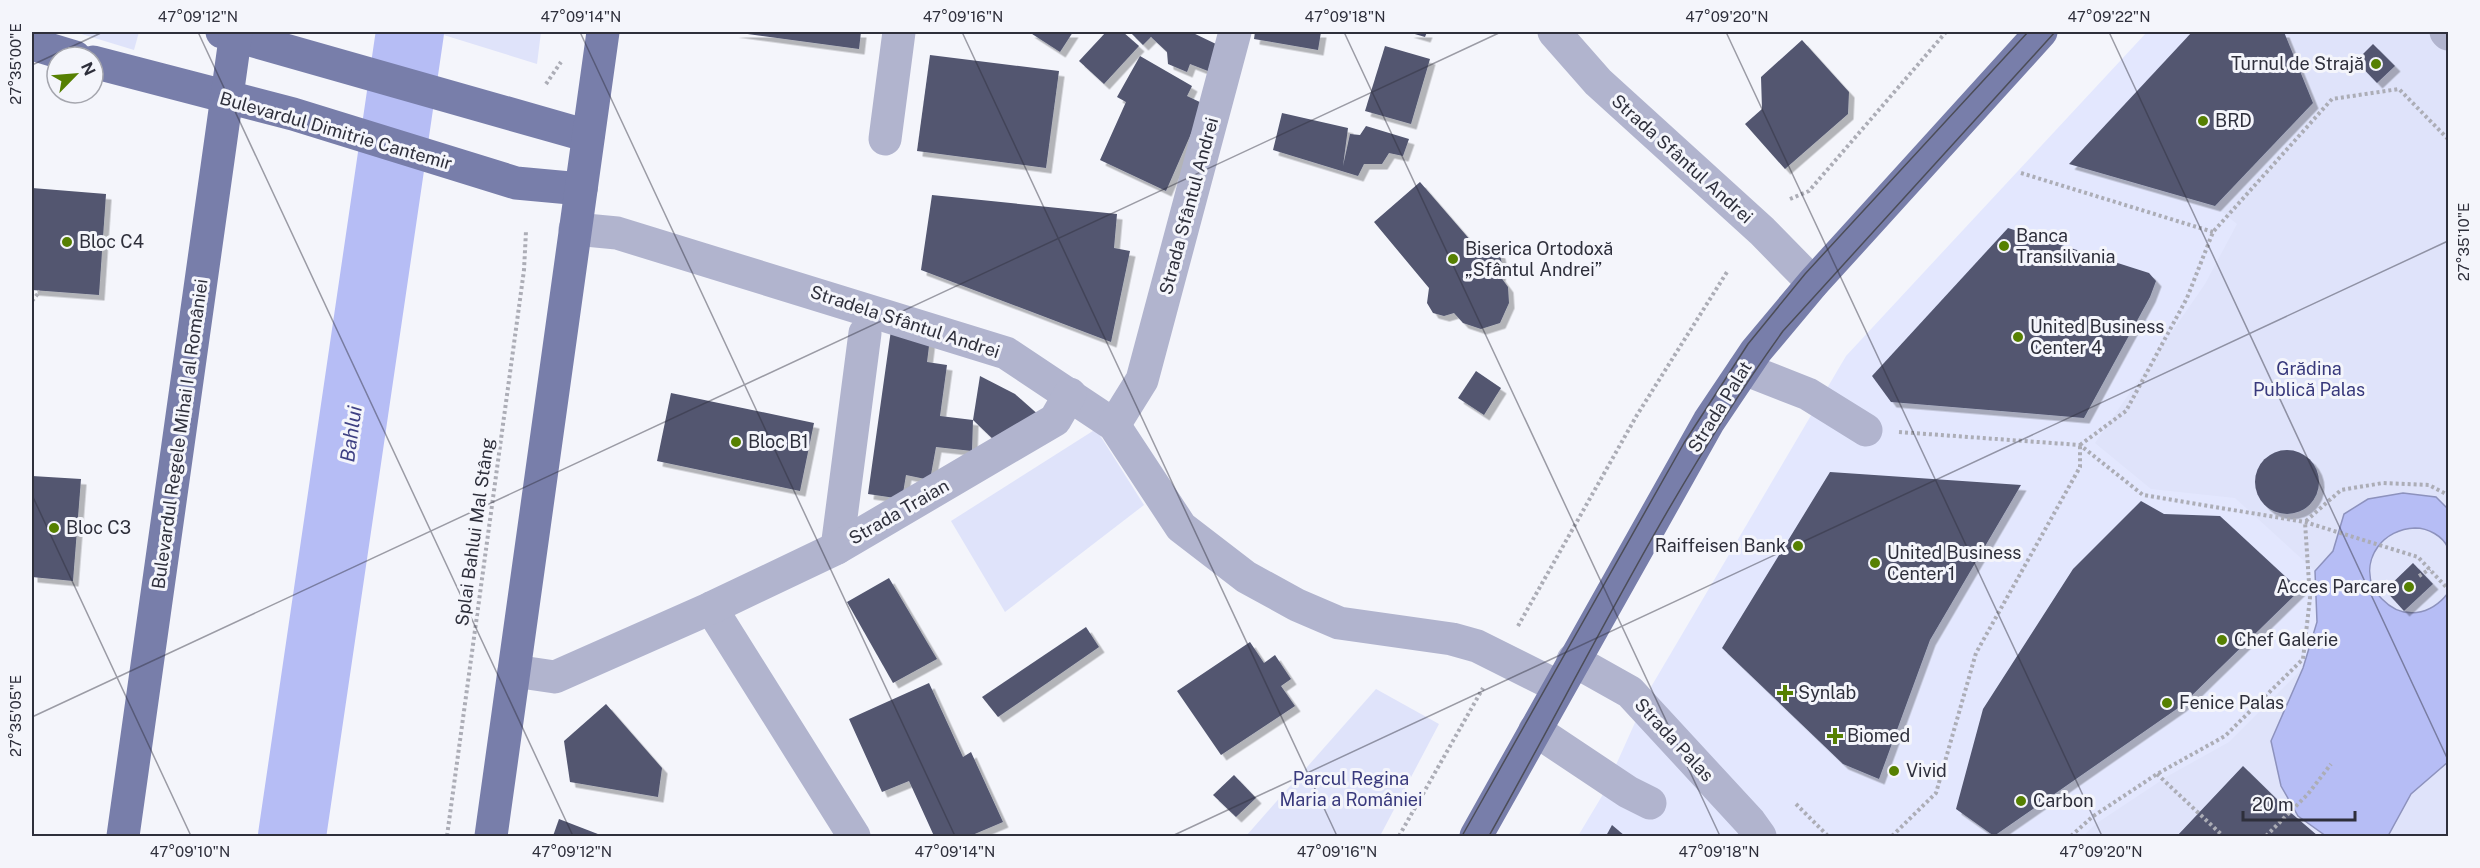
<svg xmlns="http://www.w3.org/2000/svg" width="2480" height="868" font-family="'Public Sans',sans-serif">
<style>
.built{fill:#e3e7fe}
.green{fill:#dfe3fa}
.water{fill:#b6bdf5;stroke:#8d92bd;stroke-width:1.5}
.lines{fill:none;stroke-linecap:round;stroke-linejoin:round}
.river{stroke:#b6bdf5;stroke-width:68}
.building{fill:#525670;filter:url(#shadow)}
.path{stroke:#acadb6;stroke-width:4;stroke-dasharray:3 3;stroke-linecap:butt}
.minor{stroke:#b1b4ce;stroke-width:33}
.major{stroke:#787eaa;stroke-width:33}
.tram{stroke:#4c4d58;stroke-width:1.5}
.ticks{fill:none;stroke:#2e2f3b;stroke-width:1.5;stroke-opacity:0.45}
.poi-dot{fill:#568002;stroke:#f4f5fb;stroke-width:2}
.labels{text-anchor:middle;stroke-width:6;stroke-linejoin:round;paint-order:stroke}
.poi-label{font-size:18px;fill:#2e2f3b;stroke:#f4f5fb;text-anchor:start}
.street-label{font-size:18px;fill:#2e2f3b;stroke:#f4f5fb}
.park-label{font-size:18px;fill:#38397c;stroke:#f4f5fb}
.water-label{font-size:20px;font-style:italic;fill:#3e4083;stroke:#f4f5fb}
.neatline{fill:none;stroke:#2e2f3b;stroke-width:2}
.ticks-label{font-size:15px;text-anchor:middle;fill:#2e2f3b}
</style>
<defs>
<filter id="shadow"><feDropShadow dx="5.5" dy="5.5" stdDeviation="0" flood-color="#0004"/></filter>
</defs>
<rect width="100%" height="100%" fill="#f4f5fb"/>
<polygon class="built" points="2147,32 2448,32 2448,836 1578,836 1602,796 1651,687 1846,356"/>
<g class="green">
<polygon points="75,32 139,32 134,50"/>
<polygon points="434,32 541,32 537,64"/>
<polygon points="2284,32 2448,32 2448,836 2083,836 2097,823 2168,776 2229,742 2303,668 2317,622 2315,571 2235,498 2151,489 2095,443 2205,284 2237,224 2215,206 2313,103"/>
<polygon points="1096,429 1144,505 1005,612 951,521"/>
<polygon points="1376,689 1439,724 1380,836 1246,836"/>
</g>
<path class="water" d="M2403,493l33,4 12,12v39c-5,-12 -20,-20 -33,-20 -31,1 -54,29 -42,60 2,4 6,8 9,11 21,22 49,16 66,-6v169l-37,32 -23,42h-62l-28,-20 -17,-30 -10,-45 32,-73 14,-46 -2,-51 18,-20 11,-37 24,-15z"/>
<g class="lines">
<polyline class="river" points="292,836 410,32"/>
</g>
<g class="building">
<polygon points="733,32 861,32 859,49"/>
<polygon points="1029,32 1073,32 1060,52"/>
<polygon points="1106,32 1123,32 1139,46 1104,84 1079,61"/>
<polygon points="1130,32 1191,32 1216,44 1208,71 1190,64 1187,72 1168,64 1167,52 1151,37 1143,45"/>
<polygon points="1255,32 1321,32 1318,50 1254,39"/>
<polygon points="1408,32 1427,32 1425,37"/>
<polygon points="2192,32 2284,32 2313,103 2215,206 2069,164"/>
<polygon points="1802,40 1849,92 1848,114 1785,169 1745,124 1762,109 1761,77"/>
<polygon points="2373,44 2395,66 2377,83 2356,61"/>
<polygon points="1385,46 1430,59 1411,124 1365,111"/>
<polygon points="930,55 1059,71 1046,168 917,151"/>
<polygon points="1140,56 1192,86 1187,96 1204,104 1166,191 1100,160 1126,102 1117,97"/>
<polygon points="1282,113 1348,128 1343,166 1350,134 1360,135 1366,126 1409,139 1403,156 1389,153 1382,164 1364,164 1358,176 1273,150"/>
<polygon points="1420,182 1478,249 1491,248 1500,253 1502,265 1500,276 1508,287 1509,303 1500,323 1481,329 1463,323 1454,313 1444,316 1433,313 1427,303 1429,288 1374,222"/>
<polygon points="32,188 106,194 99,295 32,290"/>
<polygon points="932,195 1117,214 1114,248 1130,251 1111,342 921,270"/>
<polygon points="2008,228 2149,273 2156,281 2150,297 2084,418 1891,402 1872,376"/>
<polygon points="891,330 930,338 927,362 947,365 940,416 973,420 972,451 936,447 930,480 906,475 902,499 868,494"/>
<polygon points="1476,371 1501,388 1484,415 1458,398"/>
<polygon points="980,376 1015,394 1041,417 997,443 973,420"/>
<polygon points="671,393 814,423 800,491 657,461"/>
<circle cx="2287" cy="482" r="32"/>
<polygon points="1830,472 2021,485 1930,640 1879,779 1843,764 1722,648"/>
<polygon points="32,476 81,479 73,581 32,577"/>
<polygon points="2141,501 2164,514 2220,516 2300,590 2181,706 1994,836 1956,809 1983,709 2073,569"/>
<polygon points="2413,563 2433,584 2404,611 2385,590"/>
<polygon points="889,578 937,659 893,683 847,602"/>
<polygon points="1086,627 1099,647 998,717 982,697"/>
<polygon points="1250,642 1264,663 1275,655 1291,679 1281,686 1295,706 1221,755 1177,691"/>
<polygon points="929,683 963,757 971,752 1003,822 970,836 934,836 909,781 882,792 849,719"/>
<polygon points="606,704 662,768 658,797 570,782 564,741"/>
<polygon points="2243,766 2290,812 2318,836 2177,836"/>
<polygon points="1234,775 1256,798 1236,817 1213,795"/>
<polygon points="559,819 603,836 553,836"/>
<polygon points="1612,825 1625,836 1606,836"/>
</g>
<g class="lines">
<g class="path">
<polyline points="546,84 561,62"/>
<polyline points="2021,173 2213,232"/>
<polyline points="1790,199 1809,191 1946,32"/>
<polyline points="2448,272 2448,282"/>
<polyline points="32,301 40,291"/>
<polyline points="1899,432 2080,445 2143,495 2305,522 2418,557 2448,589"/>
<polyline points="2080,445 2126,411 2187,298 2213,232 2332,99 2399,89 2448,139"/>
<polyline points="2306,521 2341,490 2383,483 2429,485 2448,495"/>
<polyline points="2419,576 2430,569"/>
<polyline points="1518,626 1637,415 1727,272"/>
<polyline points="2157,774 2223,836"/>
<polyline points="1796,804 1828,836"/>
<polyline points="447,836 524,270 526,231"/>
<polyline points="1399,836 1483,688"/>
<polyline points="1892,836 1936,793 1976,653 2080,467 2080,445"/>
<polyline points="2071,836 2092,817 2157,774 2225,736 2303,659 2310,598 2305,522"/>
<polyline points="2266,836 2308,794 2331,764"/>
</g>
<g class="minor">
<polyline points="1554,32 1598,82 1762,231 1813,283"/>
<polyline points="2446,32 2448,34"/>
<polyline points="885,139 899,32"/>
<polyline points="575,229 617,233 1006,353 1114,425 1181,527 1246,577 1297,605 1339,623 1452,639 1477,646 1559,687"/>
<polyline points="1744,369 1808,394 1866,430"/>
<polyline points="1114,425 1142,380 1235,32"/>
<polyline points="837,548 865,333"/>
<polyline points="711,608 854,836"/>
<polyline points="1573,660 1630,692 1750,822 1760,836"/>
<polyline points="514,671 555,677 711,608 837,548 1055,420 1070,394"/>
<polyline points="1535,730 1628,792 1650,803"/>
</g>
<g class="major">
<polyline points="222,32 588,136"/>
<polyline points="32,44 75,57"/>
<polyline points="93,62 293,114 516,183 581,189"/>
<polyline points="123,836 236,32"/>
<polyline points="491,836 603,32"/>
<polyline points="1476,836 1709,421 1756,351 1813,283 2041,32"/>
</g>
<g class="tram">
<polyline points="1462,836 1684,443 1748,344 1805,274 2028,32"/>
<path d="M1489,836c95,-169 180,-347 294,-505l272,-299"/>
</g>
</g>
<path class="ticks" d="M198,32l375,804M580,32l375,804M962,32l375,804M1344,32l376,804M1726,32l376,804M2109,32l339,728M32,65l71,-33M32,495l159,341M32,717l1469,-685M1172,836l1276,-595"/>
<g class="poi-dot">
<circle cx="2376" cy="64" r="6"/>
<circle cx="2203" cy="121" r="6"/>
<circle cx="67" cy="242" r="6"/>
<circle cx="2004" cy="246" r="6"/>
<circle cx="1453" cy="259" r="6"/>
<circle cx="2018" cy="337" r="6"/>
<circle cx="736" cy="442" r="6"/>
<circle cx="54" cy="528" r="6"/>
<circle cx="1798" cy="546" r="6"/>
<circle cx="1875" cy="563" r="6"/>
<circle cx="2409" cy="587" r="6"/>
<circle cx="2222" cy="640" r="6"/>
<path d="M1782 684h6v6h6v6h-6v6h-6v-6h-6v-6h6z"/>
<circle cx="2167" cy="703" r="6"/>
<path d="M1832 727h6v6h6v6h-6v6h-6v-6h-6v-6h6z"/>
<circle cx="1894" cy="771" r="6"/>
<circle cx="2021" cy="801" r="6"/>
</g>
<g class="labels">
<g class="poi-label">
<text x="2364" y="70" text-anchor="end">Turnul de Strajă</text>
<text x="2215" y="127">BRD</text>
<text x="2016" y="242">Banca<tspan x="2016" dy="21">Transilvania</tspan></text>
<text x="79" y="248">Bloc C4</text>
<text x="1465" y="255">Biserica Ortodoxă<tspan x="1465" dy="21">„Sfântul Andrei”</tspan></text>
<text x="2030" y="333">United Business<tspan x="2030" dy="21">Center 4</tspan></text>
<text x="748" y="448">Bloc B1</text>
<text x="66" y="534">Bloc C3</text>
<text x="1786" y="552" text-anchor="end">Raiffeisen Bank</text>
<text x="1887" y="559">United Business<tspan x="1887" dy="21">Center 1</tspan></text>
<text x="2397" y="593" text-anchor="end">Acces Parcare</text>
<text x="2234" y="646">Chef Galerie</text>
<text x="1798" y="699">Synlab</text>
<text x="2179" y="709">Fenice Palas</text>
<text x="1847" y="742">Biomed</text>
<text x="1906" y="777">Vivid</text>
<text x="2033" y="807">Carbon</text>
</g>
<g class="street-label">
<text transform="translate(336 131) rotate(16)" y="6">Bulevardul Dimitrie Cantemir</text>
<text transform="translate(1682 159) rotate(42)" y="6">Strada Sfântul Andrei</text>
<text transform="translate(1189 206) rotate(-75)" y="6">Strada Sfântul Andrei</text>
<text transform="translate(905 322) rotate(18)" y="6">Stradela Sfântul Andrei</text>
<text transform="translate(1720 407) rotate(-58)" y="6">Strada Palat</text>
<text transform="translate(180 434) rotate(-82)" y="6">Bulevardul Regele Mihai I al României</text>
<text transform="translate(899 512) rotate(-30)" y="6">Strada Traian</text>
<text transform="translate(475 532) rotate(-82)" y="6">Splai Bahlui Mal Stâng</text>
<text transform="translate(1674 740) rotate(47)" y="6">Strada Palas</text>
</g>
<g class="park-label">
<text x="2309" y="375">Grădina<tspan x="2309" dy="21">Publică Palas</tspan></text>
<text x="1351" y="785">Parcul Regina<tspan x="1351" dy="21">Maria a României</tspan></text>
</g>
<g class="water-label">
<text transform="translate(351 434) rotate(-82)" y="7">Bahlui</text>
</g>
</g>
<rect width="2480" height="868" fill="none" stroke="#f4f5fb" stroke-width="66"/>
<g transform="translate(75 75) rotate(65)"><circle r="28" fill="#f4f5fb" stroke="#a5a6ae" stroke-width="1.5"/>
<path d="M0-4.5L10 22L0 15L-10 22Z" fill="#568002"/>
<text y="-9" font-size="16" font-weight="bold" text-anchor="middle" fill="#2e2f3b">N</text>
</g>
<path d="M2243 811v9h112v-9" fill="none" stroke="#2e2f3b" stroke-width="3"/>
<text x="2252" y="811" font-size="18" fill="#2e2f3b" stroke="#f4f5fb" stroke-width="4.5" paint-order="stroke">20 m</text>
<rect x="33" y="33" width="2414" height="802" class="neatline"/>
<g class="ticks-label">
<text x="198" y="22">47°09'12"N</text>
<text x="581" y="22">47°09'14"N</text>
<text x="963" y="22">47°09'16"N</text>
<text x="1345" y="22">47°09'18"N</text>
<text x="1727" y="22">47°09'20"N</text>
<text x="2109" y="22">47°09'22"N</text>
<text transform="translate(16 64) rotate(-90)" y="5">27°35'00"E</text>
<text transform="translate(2464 242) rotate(-90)" y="5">27°35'10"E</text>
<text transform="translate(16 716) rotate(-90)" y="5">27°35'05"E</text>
<text x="190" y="857">47°09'10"N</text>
<text x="572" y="857">47°09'12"N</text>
<text x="955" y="857">47°09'14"N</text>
<text x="1337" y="857">47°09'16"N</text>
<text x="1719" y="857">47°09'18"N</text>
<text x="2101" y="857">47°09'20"N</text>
</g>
</svg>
